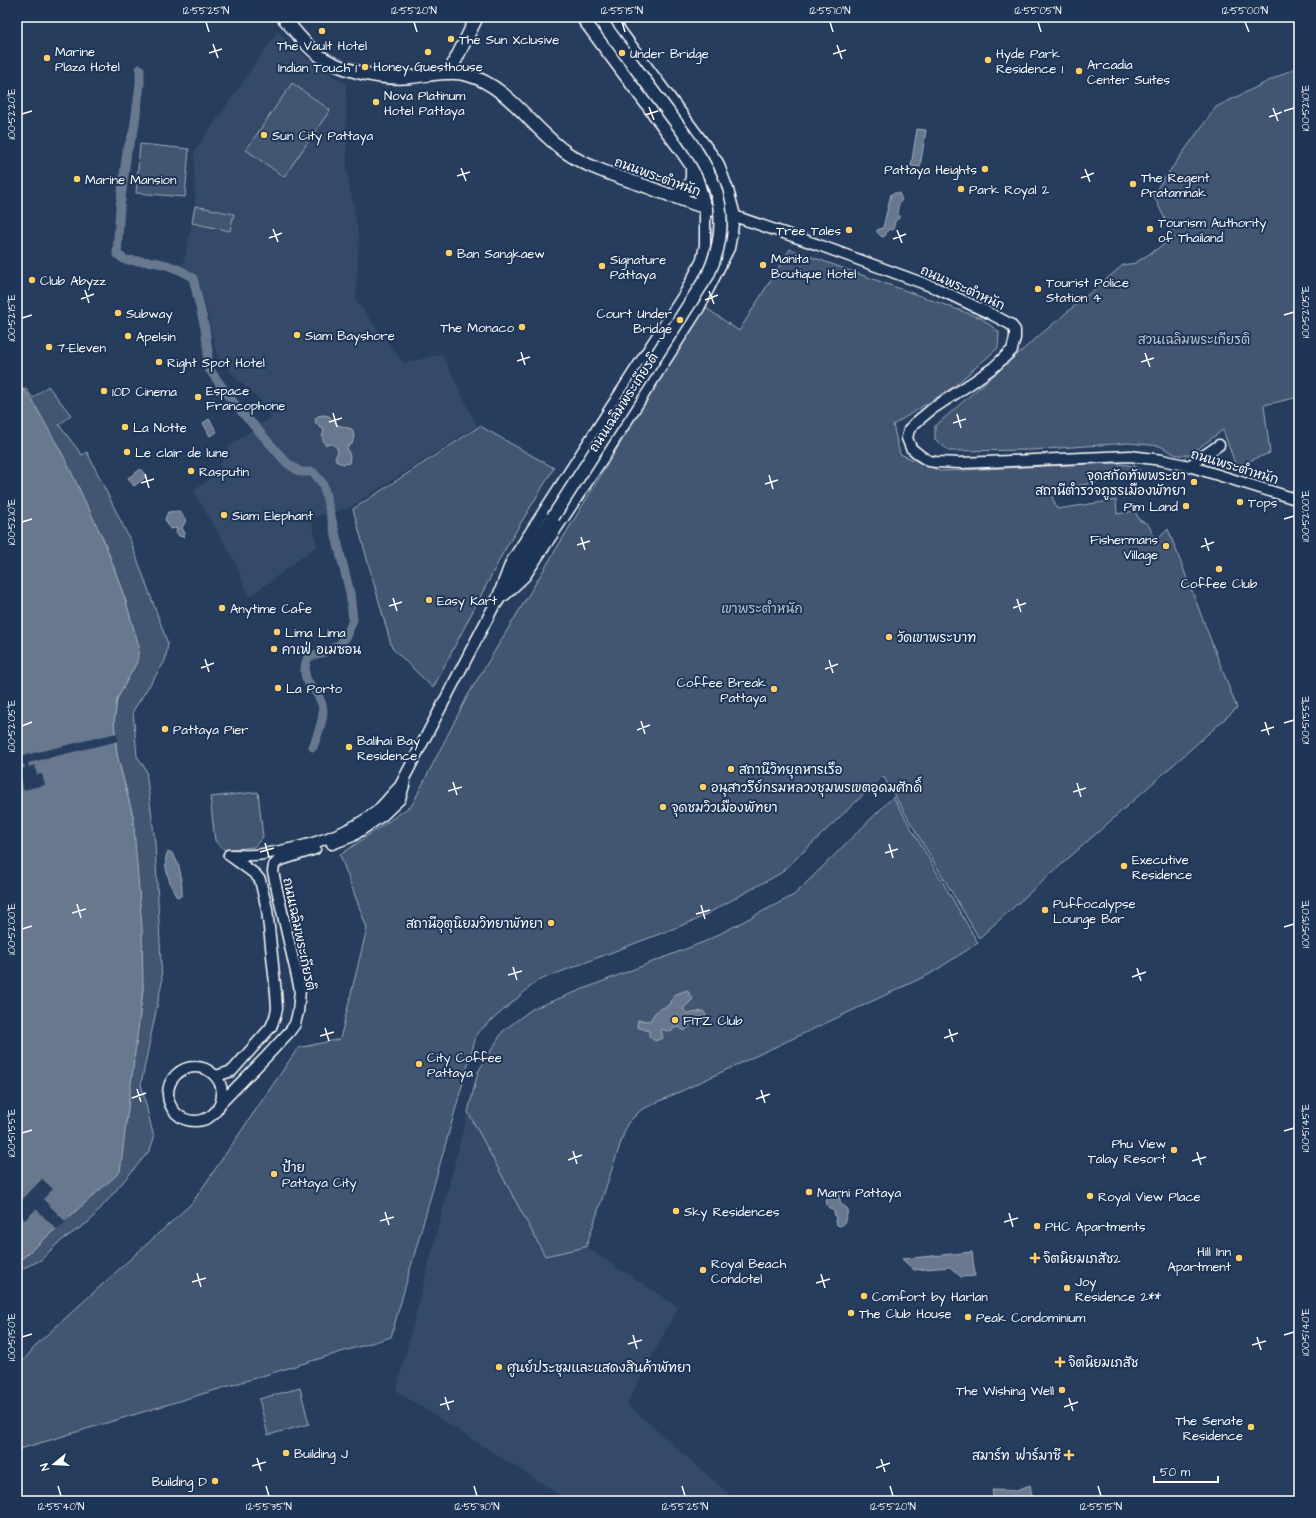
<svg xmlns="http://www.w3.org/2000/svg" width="1316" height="1518" font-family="'Architects Daughter','Playpen Sans Thai',sans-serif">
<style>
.built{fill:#344a68}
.green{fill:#425672;stroke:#a0aab8}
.water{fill:#67788e;stroke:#a4aebb}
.pier{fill:#263d5e}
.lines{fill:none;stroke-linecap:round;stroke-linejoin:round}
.canal{stroke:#67788e;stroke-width:9}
.minor-casing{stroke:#fff;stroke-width:13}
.major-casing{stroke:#fff;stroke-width:15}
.minor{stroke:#1d3557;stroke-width:10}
.major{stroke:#1d3557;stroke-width:12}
.major-bridge-casing{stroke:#fff;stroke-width:15;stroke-linecap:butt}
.major-bridge{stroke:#1d3557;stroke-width:12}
.ticks{fill:none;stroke:#fff;stroke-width:1.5}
.poi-dot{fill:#ffd166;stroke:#1d3557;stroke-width:1.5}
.labels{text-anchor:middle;stroke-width:4;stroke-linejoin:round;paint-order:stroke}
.poi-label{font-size:13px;fill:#fff;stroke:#1d3557;text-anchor:start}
.street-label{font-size:13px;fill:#fff;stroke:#1d3557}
.park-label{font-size:13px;fill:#bdc4ce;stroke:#1d3557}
.neatline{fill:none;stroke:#fff;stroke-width:1.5}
.ticks-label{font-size:10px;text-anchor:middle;fill:#fff}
</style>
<rect width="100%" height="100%" fill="#263d5e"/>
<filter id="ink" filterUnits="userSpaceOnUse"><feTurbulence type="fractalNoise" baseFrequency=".025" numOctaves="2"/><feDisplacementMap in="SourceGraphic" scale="8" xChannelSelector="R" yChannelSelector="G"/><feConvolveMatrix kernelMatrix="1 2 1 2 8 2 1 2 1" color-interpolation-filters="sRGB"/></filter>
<g filter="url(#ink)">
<g class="built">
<polygon points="278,31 305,56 334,77 346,83 347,172 359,237 356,301 404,363 442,354 477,426 349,508 311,518 317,546 249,597 234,560 193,490 220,472 220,465 229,446 271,417 260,400 237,379 217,356 208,315 196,275 183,265 192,223 230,231 234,214 195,206 194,152"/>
<polygon points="893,797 978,943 930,974 641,1110 627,1124 586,1247 678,1307 627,1404 737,1501 555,1501 560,1495 396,1391 478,1072 503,1031 532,1009 706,941 794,895"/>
</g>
<g class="green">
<polygon points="1299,66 1299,397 1264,405 1270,453 1236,466 1223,430 1189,455 1176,455 1160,446 1128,443 1031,450 949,451 935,439 935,426 1034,340 1123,265 1135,263 1174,238 1153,194 1216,107"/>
<polygon points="292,83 330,110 284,177 246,150"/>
<polygon points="140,144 189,149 185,197 136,193"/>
<polygon points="195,206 234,214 230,231 192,223"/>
<polygon points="790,249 981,318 999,332 998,348 952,388 893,425 900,454 940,471 1113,463 1135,466 1140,470 1137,475 1065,488 1051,494 1057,509 1116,500 1117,514 1135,511 1139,520 1148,524 1156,541 1168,529 1237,708 979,938 883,776 781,873 696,920 537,981 477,1033 391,1337 17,1450 17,1368 39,1342 192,1203 298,1048 340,1039 367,928 340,855 412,805 468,695 647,399 705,307 739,331"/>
<polygon points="48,386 71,415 59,425 82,455 87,452 131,542 168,644 165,661 133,711 137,756 146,770 155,842 162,982 141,1084 154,1138 150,1150 90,1221 58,1243 41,1260 17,1271 17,1263 119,1172 143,989 133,816 117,755 114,722 117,699 135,664 139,647 125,599 105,543 32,400 24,390 26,389 33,398"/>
<polygon points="480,426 554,468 504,551 433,688 392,648 353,509"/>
<polygon points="258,792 263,837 254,847 225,850 215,841 210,797"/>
<polygon points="893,797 978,943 930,974 641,1110 627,1124 586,1247 545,1256 468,1112 478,1072 503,1031 532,1009 706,941 794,895"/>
<polygon points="300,1388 309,1424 268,1435 259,1399"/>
</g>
<g class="water">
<polygon points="917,129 926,130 920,167 911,166"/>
<path d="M895,193h4l3,7c-6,6 -4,9 -3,18l-4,3 -2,9 -5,-1 -3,7 -3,1 -5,-5v-2l6,-2 8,-34z"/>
<polygon points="17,382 32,400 64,457 105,543 125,599 139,647 137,662 117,699 114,722 117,755 133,816 142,927 143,989 120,1172 17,1263"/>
<polygon points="323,415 329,416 338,425 352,429 354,436 352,444 347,447 350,457 349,463 344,464 337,462 335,458 338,452 337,448 332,444 325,445 322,437 324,430 316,424 315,419 318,416"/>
<polygon points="209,419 217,432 210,436 203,423"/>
<polygon points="141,469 146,477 134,486 128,478"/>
<polygon points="179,511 186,520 182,528 185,533 184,537 179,536 176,532 177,528 170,529 165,519 168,512"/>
<path d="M168,852h3c10,11 11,29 11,43l-3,2 -3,-1c-5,-9 -15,-34 -8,-44z"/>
<path d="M687,990l6,9 -10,10 5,5 15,-3 3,4 -2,5 -5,1 -4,-5 -5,2 -1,9 -5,4 -5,-4 -5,1 -3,4 -10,-3 2,9 -8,3 -6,-5v-5l-12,-4 1,-7 8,1 5,-1c3,-10 10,-11 19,-15l4,-10z"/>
<polygon points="833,1193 838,1193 841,1204 848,1209 848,1211 845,1221 841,1226 837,1225 834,1211 828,1207 826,1202 828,1196"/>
<polygon points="972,1252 975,1276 961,1277 950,1267 914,1270 902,1259"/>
<polygon points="1030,1485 1033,1501 994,1501 992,1490 1017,1491"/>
</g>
<g class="pier">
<polygon points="117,733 118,741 28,763 29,767 35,765 37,775 42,774 45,785 23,790 20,769 25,768 24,764 17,766 17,757"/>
<polygon points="42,1179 53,1189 43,1199 66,1222 57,1230 36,1209 25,1220 17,1211 17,1205"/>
</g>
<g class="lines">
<path class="canal" d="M140,69v15l-6,46 -7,21 -7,56 -3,47 8,6 28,2 14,3 15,6 11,7 12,50 3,24 -1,14 26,36 54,61 13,9h13l10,12 27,109 3,27 -7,17 -7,8 -11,6 -20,6c-12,29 14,30 15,54 0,13 -6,24 -10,36"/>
<g class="minor-casing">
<g id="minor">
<polyline points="1189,466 1219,445"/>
<polyline points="505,595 525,576 605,455 699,308 729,248 732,232 734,216 816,244 936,288 989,313 1010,324 1015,330 1015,338 1012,350 994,367 973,382 932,409 914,424 909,430 907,438 911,448 922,457 929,461 936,462 961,463 1130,456 1162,460 1189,466 1299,500"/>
<polyline points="332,844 353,836 382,816 400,799 405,782"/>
<path d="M229,855c11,0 23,1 34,-1 40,-6 82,-17 114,-43 8,-8 15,-17 23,-25l95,-182 16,-42 174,-269 17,-33 3,-15v-37"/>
<circle cx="195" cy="1094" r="27"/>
<polyline points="216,1076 232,1071 271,1027 275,1017 277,1009 276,993 267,909 260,880 255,874 229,855"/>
<polyline points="221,1103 266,1057 290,1031 295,1024 298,1012 300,990 273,872 274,865 278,861 315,849"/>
</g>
</g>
<g class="major-casing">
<g id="major">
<path d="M283,17c10,12 21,26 33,36 22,18 67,27 95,24 18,-2 39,-7 57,-2 42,12 64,54 99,78 19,14 55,25 78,33 30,11 58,22 89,30l-7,-26 -10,-27 -108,-146"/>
<polyline points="582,17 681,150 694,169 705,208"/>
<polyline points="449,73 477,17"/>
<path d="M671,196c16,-3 22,-9 21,-26"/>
<polyline points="495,604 553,517"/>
</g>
</g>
<use href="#minor" class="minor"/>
<use href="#major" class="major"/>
<g class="major-bridge-casing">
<path id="major-bridge" d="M553,517l155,-242c33,-72 -4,-115 -45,-170 -22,-29 -43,-59 -65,-88"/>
</g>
<use href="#major-bridge" class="major-bridge"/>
</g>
</g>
<path class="ticks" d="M206,22l3,10M414,22l3,10M622,22l3,10M830,22l3,10M1038,22l3,10M1245,22l4,10M213,44l5,14M837,45l5,14M209,53l13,-4M833,54l13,-4M649,107l5,13M1273,108l5,13M1284,111l10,-3M22,114l10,-3M645,115l13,-4M1269,117l13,-5M461,168l5,13M1085,169l5,13M457,176l13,-4M1081,178l13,-5M273,229l5,13M897,230l5,13M269,238l13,-5M893,239l13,-5M85,290l4,13M709,291l5,13M81,299l13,-5M705,300l13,-5M1284,315l10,-3M22,318l10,-3M521,352l4,13M1145,353l5,14M517,361l13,-4M1141,362l13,-4M333,413l4,14M957,414l4,14M329,422l13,-4M953,423l13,-4M145,474l4,14M769,475l4,14M141,483l13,-4M765,484l13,-4M1284,519l10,-3M22,522l10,-3M581,537l4,13M1205,538l4,13M577,545l13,-4M1201,547l13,-5M393,598l4,13M1017,599l4,13M389,606l13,-4M1013,608l13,-5M205,659l4,13M829,660l4,13M201,668l13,-5M825,669l13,-5M641,721l4,13M1265,722l4,13M1284,723l10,-3M22,726l10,-4M637,730l13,-5M1261,731l13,-4M453,782l4,13M1077,783l4,14M448,791l14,-4M1073,792l13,-4M265,843l4,14M889,844l4,14M260,852l14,-4M885,853l13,-4M77,904l4,14M701,905l4,14M72,913l14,-4M696,914l14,-4M1284,927l10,-3M22,929l10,-3M513,967l4,13M1137,968l4,13M508,975l14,-4M1132,977l14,-5M325,1028l4,13M949,1029l4,13M320,1036l14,-4M944,1038l14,-5M137,1089l4,13M761,1090l4,13M132,1098l14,-5M756,1099l14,-5M1284,1131l10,-3M22,1133l10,-3M573,1151l4,13M1197,1152l4,13M568,1160l14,-5M1192,1161l14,-4M385,1212l4,13M1009,1213l4,14M380,1221l14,-4M1004,1222l14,-4M197,1273l4,14M821,1274l4,14M192,1282l14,-4M816,1283l14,-4M633,1335l4,14M1284,1335l10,-3M22,1337l10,-3M1257,1337l4,13M628,1344l14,-4M1252,1345l14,-4M445,1397l4,13M1069,1398l4,13M440,1405l14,-4M1064,1407l14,-5M257,1458l4,13M881,1459l4,13M252,1466l14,-4M876,1468l14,-5M58,1486l3,10M266,1486l3,10M474,1486l3,10M682,1486l3,10M890,1486l3,10M1098,1486l3,10"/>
<g class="poi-dot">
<circle cx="322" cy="31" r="4"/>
<circle cx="451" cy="39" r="4"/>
<circle cx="428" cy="52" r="4"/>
<circle cx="622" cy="53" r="4"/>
<circle cx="47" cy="58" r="4"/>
<circle cx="988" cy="60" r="4"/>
<circle cx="365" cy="67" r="4"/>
<circle cx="1079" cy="71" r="4"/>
<circle cx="376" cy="102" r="4"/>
<circle cx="264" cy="135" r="4"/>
<circle cx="985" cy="169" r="4"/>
<circle cx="77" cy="179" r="4"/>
<circle cx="1133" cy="184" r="4"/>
<circle cx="961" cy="189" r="4"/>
<circle cx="1150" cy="229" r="4"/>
<circle cx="849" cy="230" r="4"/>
<circle cx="449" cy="253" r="4"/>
<circle cx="763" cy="265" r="4"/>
<circle cx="602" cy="266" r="4"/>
<circle cx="32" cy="280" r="4"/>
<circle cx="1038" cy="289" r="4"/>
<circle cx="118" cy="313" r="4"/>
<circle cx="680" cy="320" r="4"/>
<circle cx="522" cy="327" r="4"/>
<circle cx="297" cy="335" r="4"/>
<circle cx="128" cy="336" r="4"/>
<circle cx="49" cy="347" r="4"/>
<circle cx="159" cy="362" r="4"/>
<circle cx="104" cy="391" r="4"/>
<circle cx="198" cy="397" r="4"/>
<circle cx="125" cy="427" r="4"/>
<circle cx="127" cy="452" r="4"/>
<circle cx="191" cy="471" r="4"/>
<circle cx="1194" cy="482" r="4"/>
<circle cx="1240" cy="502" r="4"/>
<circle cx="1186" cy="506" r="4"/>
<circle cx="224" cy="515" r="4"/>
<circle cx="1166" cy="546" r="4"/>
<circle cx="1219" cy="569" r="4"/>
<circle cx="429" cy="600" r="4"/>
<circle cx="222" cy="608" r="4"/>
<circle cx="277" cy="632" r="4"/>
<circle cx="889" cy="637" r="4"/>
<circle cx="274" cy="649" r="4"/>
<circle cx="278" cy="688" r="4"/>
<circle cx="774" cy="689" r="4"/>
<circle cx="165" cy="729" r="4"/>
<circle cx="349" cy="747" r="4"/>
<circle cx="731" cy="769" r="4"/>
<circle cx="703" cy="787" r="4"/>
<circle cx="663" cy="807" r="4"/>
<circle cx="1124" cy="866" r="4"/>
<circle cx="1045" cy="910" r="4"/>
<circle cx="551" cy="923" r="4"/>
<circle cx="675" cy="1020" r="4"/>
<circle cx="419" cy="1064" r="4"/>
<circle cx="1174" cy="1150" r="4"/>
<circle cx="274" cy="1174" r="4"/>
<circle cx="809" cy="1192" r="4"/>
<circle cx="1090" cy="1196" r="4"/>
<circle cx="676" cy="1211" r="4"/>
<circle cx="1037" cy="1226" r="4"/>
<path d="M1033 1252h4v4h4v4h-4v4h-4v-4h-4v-4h4z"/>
<circle cx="1239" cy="1258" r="4"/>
<circle cx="703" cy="1270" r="4"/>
<circle cx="1067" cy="1288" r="4"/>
<circle cx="864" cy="1296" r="4"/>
<circle cx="851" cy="1313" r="4"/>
<circle cx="968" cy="1317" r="4"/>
<path d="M1058 1356h4v4h4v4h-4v4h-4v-4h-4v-4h4z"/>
<circle cx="499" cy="1367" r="4"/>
<circle cx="1062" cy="1390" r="4"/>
<circle cx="1251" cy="1427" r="4"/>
<circle cx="286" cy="1453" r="4"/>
<path d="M1067 1449h4v4h4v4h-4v4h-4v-4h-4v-4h4z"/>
<circle cx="215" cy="1481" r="4"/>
</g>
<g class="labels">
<g class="poi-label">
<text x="459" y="44">The Sun Xclusive</text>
<text x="322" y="50" text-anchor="middle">The Vault Hotel</text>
<text x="55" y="56">Marine<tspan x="55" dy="15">Plaza Hotel</tspan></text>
<text x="630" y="58">Under Bridge</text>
<text x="996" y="58">Hyde Park<tspan x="996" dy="15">Residence 1</tspan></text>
<text x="1087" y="69">Arcadia<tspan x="1087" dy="15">Center Suites</tspan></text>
<text x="428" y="71" text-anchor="middle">Honey Guesthouse</text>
<text x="357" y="72" text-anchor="end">Indian Touch 1</text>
<text x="384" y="100">Nova Platinum<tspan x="384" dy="15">Hotel Pattaya</tspan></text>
<text x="272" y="140">Sun City Pattaya</text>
<text x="977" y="174" text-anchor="end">Pattaya Heights</text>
<text x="1141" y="182">The Regent<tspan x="1141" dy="15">Pratamnak</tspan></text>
<text x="85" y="184">Marine Mansion</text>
<text x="969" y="194">Park Royal 2</text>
<text x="1158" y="227">Tourism Authority<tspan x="1158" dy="15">of Thailand</tspan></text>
<text x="841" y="235" text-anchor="end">Tree Tales</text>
<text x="457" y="258">Ban Sangkaew</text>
<text x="771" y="263">Manita<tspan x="771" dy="15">Boutique Hotel</tspan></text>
<text x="610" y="264">Signature<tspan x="610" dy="15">Pattaya</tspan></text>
<text x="40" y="285">Club Abyzz</text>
<text x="1046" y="287">Tourist Police<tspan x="1046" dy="15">Station 4</tspan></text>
<text x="126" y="318">Subway</text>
<text x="672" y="318" text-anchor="end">Court Under<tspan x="672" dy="15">Bridge</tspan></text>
<text x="514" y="332" text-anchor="end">The Monaco</text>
<text x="305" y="340">Siam Bayshore</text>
<text x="136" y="341">Apelsin</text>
<text x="57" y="352">7-Eleven</text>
<text x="167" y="367">Right Spot Hotel</text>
<text x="206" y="395">Espace<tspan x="206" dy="15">Francophone</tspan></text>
<text x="112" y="396">10D Cinema</text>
<text x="133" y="432">La Notte</text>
<text x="135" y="457">Le clair de lune</text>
<text x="199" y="476">Rasputin</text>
<text x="1186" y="480" text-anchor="end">จุดสกัดทัพพระยา<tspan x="1186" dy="15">สถานีตำรวจภูธรเมืองพัทยา</tspan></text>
<text x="1248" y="507">Tops</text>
<text x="1178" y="511" text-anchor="end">Pim Land</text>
<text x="232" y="520">Siam Elephant</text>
<text x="1158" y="544" text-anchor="end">Fishermans<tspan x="1158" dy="15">Village</tspan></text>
<text x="1219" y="588" text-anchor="middle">Coffee Club</text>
<text x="437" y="605">Easy Kart</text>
<text x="230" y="613">Anytime Cafe</text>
<text x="285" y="637">Lima Lima</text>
<text x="897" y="642">วัดเขาพระบาท</text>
<text x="282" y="654">คาเฟ่ อเมซอน</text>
<text x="766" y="687" text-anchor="end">Coffee Break<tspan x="766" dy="15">Pattaya</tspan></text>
<text x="286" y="693">La Porto</text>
<text x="173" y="734">Pattaya Pier</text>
<text x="357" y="745">Balihai Bay<tspan x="357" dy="15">Residence</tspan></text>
<text x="739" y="774">สถานีวิทยุถหารเรือ</text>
<text x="711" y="792">อนุสาวรีย์กรมหลวงชุมพรเขตอุดมศักดิ์</text>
<text x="671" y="812">จุดชมวิวเมืองพัทยา</text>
<text x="1132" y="864">Executive<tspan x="1132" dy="15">Residence</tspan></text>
<text x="1053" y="908">Puffocalypse<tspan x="1053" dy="15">Lounge Bar</tspan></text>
<text x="543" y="928" text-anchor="end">สถานีอุตุนิยมวิทยาพัทยา</text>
<text x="683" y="1025">FITZ Club</text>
<text x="427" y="1062">City Coffee<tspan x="427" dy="15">Pattaya</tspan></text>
<text x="1166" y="1148" text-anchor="end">Phu View<tspan x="1166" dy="15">Talay Resort</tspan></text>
<text x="282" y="1172">ป้าย<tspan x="282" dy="15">Pattaya City</tspan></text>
<text x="817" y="1197">Marni Pattaya</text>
<text x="1098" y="1201">Royal View Place</text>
<text x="684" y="1216">Sky Residences</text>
<text x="1045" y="1231">PHC Apartments</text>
<text x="1231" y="1256" text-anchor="end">Hill Inn<tspan x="1231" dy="15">Apartment</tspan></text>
<text x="1043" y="1263">จิตนิยมเภสัช2</text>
<text x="711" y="1268">Royal Beach<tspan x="711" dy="15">Condotel</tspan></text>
<text x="1075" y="1286">Joy<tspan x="1075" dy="15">Residence 2**</tspan></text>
<text x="872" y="1301">Comfort by Harlan</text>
<text x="859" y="1318">The Club House</text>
<text x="976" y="1322">Peak Condominium</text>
<text x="1068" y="1367">จิตนิยมเภสัช</text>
<text x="507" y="1372">ศูนย์ประชุมและแสดงสินค้าพัทยา</text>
<text x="1054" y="1395" text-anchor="end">The Wishing Well</text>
<text x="1243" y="1425" text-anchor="end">The Senate<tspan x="1243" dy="15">Residence</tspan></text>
<text x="294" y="1458">Building J</text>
<text x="1061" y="1460" text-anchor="end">สมาร์ท ฟาร์มาซี</text>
<text x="207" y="1486" text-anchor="end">Building D</text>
</g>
<g class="street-label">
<text transform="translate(658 176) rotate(20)" y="5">ถนนพระตำหนัก</text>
<text transform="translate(963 287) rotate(24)" y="5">ถนนพระตำหนัก</text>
<text transform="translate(623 402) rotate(-57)" y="5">ถนนเฉลิมพระเกียรติ</text>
<text transform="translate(1235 466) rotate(17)" y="5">ถนนพระตำหนัก</text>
<text transform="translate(300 934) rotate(78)" y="5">ถนนเฉลิมพระเกียรติ</text>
</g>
<g class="park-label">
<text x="1194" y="344">สวนเฉลิมพระเกียรติ</text>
<text x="762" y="613">เขาพระตำหนัก</text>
</g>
</g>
<rect width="1316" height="1518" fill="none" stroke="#1d3557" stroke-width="44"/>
<g transform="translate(54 1464) rotate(252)" stroke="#1d3557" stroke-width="3" paint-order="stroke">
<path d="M0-3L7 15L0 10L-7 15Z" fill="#ffffff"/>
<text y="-6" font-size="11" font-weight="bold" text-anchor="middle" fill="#ffffff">N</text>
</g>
<path d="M1154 1476v6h64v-6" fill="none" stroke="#ffffff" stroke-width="2"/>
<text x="1160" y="1476" font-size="12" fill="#ffffff" stroke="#1d3557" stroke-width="3" paint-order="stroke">50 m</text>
<rect x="22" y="22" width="1272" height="1474" class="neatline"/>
<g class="ticks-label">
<text x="206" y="14">12°55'25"N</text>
<text x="414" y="14">12°55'20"N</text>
<text x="622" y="14">12°55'15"N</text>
<text x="830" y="14">12°55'10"N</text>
<text x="1038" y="14">12°55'05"N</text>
<text x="1245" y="14">12°55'00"N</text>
<text transform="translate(1305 108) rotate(-90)" y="4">100°52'10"E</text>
<text transform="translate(11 114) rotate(-90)" y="4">100°52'20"E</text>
<text transform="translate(1305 312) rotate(-90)" y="4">100°52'05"E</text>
<text transform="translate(11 318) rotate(-90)" y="4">100°52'15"E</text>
<text transform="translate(1305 516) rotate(-90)" y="4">100°52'00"E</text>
<text transform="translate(11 522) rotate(-90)" y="4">100°52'10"E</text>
<text transform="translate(1305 720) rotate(-90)" y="4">100°51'55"E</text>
<text transform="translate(11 726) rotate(-90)" y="4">100°52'05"E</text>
<text transform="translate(1305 924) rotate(-90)" y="4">100°51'50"E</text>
<text transform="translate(11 929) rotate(-90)" y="4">100°52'00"E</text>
<text transform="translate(1305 1128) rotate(-90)" y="4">100°51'45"E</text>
<text transform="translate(11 1133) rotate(-90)" y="4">100°51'55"E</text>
<text transform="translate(1305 1332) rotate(-90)" y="4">100°51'40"E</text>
<text transform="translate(11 1337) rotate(-90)" y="4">100°51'50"E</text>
<text x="61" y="1510">12°55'40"N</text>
<text x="269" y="1510">12°55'35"N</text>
<text x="477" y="1510">12°55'30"N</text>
<text x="685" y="1510">12°55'25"N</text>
<text x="893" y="1510">12°55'20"N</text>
<text x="1101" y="1510">12°55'15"N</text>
</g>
</svg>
